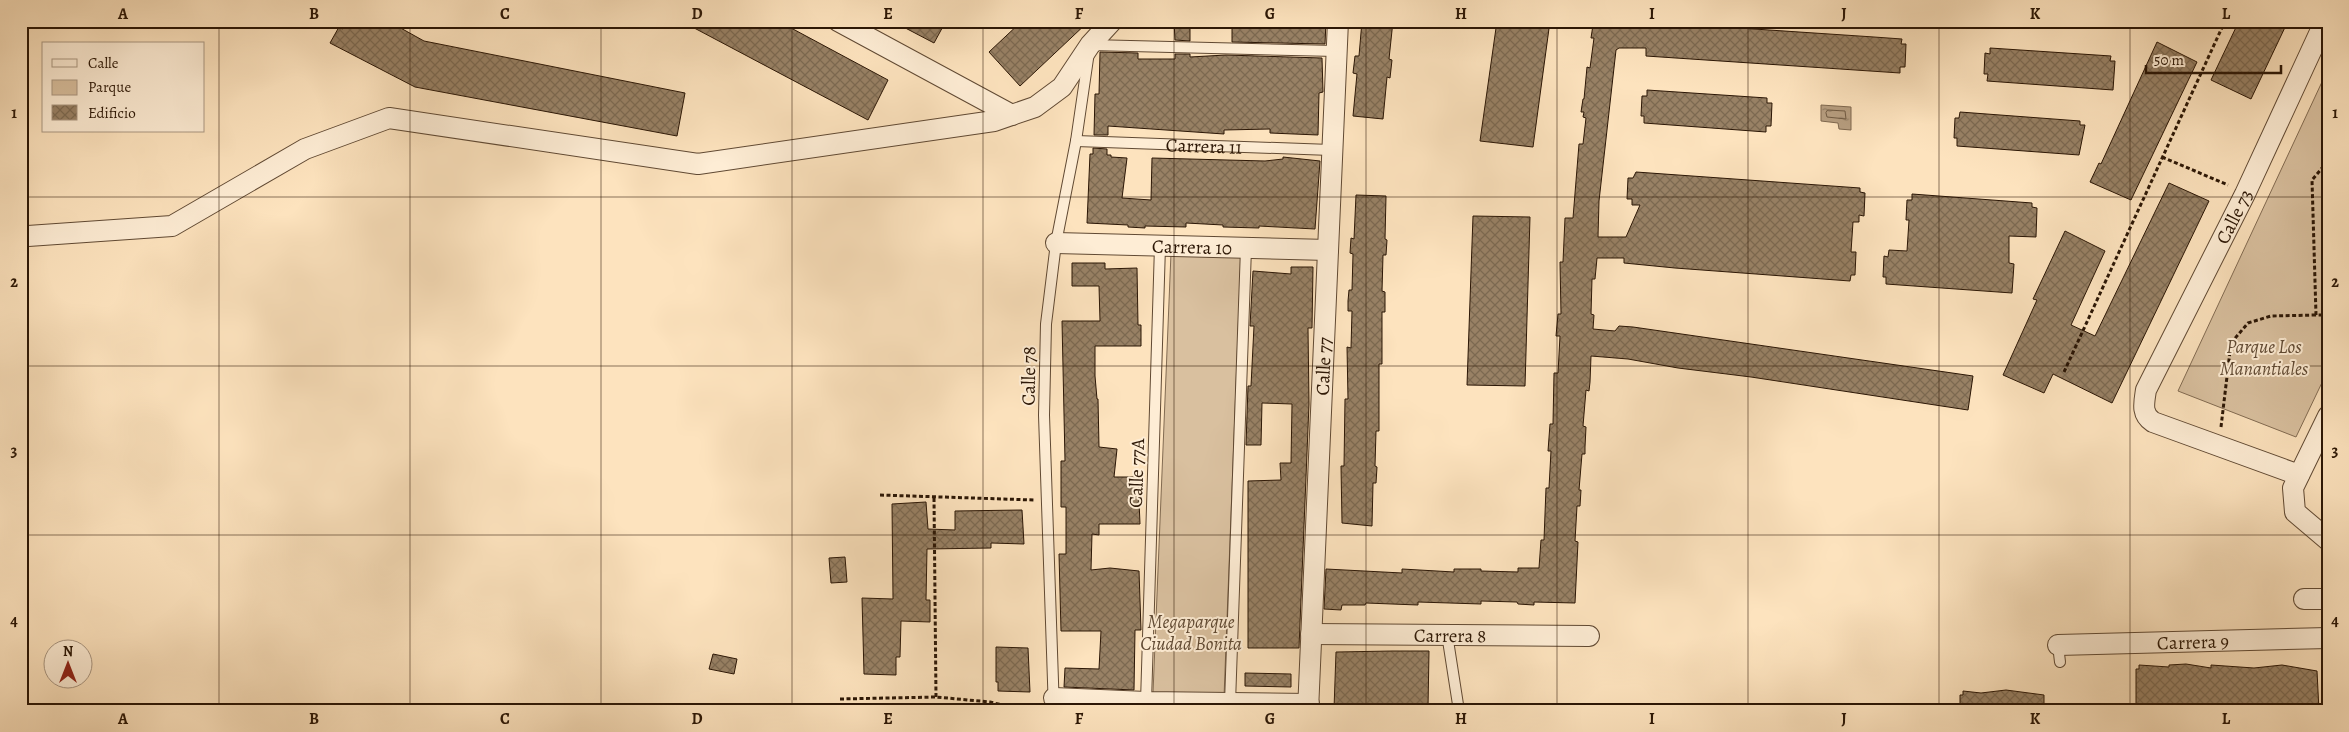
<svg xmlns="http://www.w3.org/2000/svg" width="2349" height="732" font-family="Alegreya,serif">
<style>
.park{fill:#d9c09f;stroke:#826b52}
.water{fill:url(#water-ripples);stroke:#7e674e}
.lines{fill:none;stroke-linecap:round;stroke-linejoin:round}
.shore{stroke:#705a42;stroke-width:1}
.building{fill:url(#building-cross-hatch);stroke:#2b1605}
.service-casing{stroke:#604933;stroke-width:12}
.minor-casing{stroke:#604933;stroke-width:22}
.path{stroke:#2b1605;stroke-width:3;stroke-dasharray:4 2.5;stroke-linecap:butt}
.service{stroke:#feedd5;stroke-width:10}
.minor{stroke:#feedd5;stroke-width:20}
.grid{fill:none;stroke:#2b1605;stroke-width:1;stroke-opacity:0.55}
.labels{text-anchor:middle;stroke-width:4;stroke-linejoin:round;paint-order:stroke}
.street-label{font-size:19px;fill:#2b1605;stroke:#feedd5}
.park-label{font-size:19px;font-style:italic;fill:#5f4933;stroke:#feedd5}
.neatline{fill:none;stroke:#2b1605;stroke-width:2}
.grid-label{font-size:16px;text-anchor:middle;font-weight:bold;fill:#2b1605}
</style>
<defs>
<pattern id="water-ripples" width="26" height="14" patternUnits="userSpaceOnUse" patternTransform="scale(1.25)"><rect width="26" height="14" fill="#b69d7f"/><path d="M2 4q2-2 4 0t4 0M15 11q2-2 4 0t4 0" fill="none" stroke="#947f66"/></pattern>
<pattern id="building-cross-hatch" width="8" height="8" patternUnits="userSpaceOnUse" patternTransform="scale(1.25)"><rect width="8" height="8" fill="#988165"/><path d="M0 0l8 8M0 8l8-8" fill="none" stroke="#7c6951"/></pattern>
</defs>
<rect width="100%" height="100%" fill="#fde3be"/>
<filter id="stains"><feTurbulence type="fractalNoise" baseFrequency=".004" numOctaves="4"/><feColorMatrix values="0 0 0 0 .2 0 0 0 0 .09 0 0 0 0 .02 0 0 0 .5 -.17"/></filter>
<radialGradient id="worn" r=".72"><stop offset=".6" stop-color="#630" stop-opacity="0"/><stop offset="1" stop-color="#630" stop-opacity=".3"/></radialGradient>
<g class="park">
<polygon points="2328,69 2328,370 2296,437 2178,391"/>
<polygon points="1171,253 1241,255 1224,697 1153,693"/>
</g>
<polygon class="water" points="1821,105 1851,107 1851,130 1839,129 1838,123 1821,121"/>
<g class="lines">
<polygon class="shore" points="1828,110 1845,111 1846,119 1827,117 1826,113"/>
</g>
<g class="building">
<polygon points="348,21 388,21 424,41 685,93 677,136 415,87 330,43 339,27 343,29"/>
<polygon points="681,21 778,21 888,80 868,120"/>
<polygon points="892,21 946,21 934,43"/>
<polygon points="1022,21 1089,21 1020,86 989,52"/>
<polygon points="1174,21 1190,21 1190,41 1175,40"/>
<polygon points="1232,21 1326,21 1325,44 1232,42"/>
<polygon points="1362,21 1393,21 1389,59 1392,60 1390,78 1387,77 1383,119 1353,116 1357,74 1353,73 1355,56 1359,56"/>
<polygon points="1497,21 1550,21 1533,147 1480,141"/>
<polygon points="1598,21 1621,21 1621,26 1649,28 1649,22 1874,37 1902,39 1901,44 1906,44 1905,67 1900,67 1900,73 1646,56 1646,48 1619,48 1616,50 1599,201 1598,237 1626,237 1640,205 1632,205 1632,199 1627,199 1628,178 1633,178 1636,172 1860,188 1860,192 1865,193 1864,216 1859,215 1859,222 1853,222 1851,252 1856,252 1855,275 1851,275 1850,281 1675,268 1624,263 1624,258 1597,258 1595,279 1592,279 1591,314 1594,315 1593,329 1615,331 1619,326 1633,327 1973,376 1968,410 1751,377 1678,368 1628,359 1591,356 1590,382 1589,391 1586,390 1583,426 1586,427 1585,447 1585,454 1582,454 1579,490 1581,490 1580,506 1577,506 1575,541 1578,542 1575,603 1534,602 1534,605 1518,604 1517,602 1481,601 1481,604 1418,602 1418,605 1366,603 1365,605 1342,605 1341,610 1324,609 1326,569 1402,573 1402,569 1454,572 1454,569 1481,569 1481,571 1518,572 1518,568 1539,568 1541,540 1544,540 1546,488 1549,488 1551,451 1548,451 1550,424 1553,424 1554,373 1558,373 1560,336 1556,336 1558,314 1561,314 1560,262 1563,262 1565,218 1573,218 1579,144 1583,144 1586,118 1583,117 1584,112 1581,112 1583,99 1584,99 1587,67 1590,68 1594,38 1591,38 1593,25 1597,25"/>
<polygon points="2239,21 2288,21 2251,99 2211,80"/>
<polygon points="2157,42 2197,62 2131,200 2090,182 2099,163 2101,164"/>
<polygon points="1990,48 2111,56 2110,61 2115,61 2113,90 1987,81 1988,74 1984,74 1985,53 1990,54"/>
<polygon points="1100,52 1138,53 1138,59 1175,59 1175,54 1190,54 1190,57 1226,55 1322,58 1323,92 1319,93 1318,135 1270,133 1270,129 1224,130 1224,134 1108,126 1108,135 1094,135 1095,94 1099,94"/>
<polygon points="1647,90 1767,98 1767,103 1772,103 1771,126 1766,126 1766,132 1644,123 1644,116 1641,116 1642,96 1647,96"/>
<polygon points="1960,112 2080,121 2080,125 2085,125 2079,155 1957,146 1957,138 1954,138 1955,118 1959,118"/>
<polygon points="1093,148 1107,149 1107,155 1111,155 1111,157 1127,158 1122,198 1151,200 1152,158 1265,161 1283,159 1283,157 1320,161 1315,229 1259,226 1259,228 1223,227 1223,225 1186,223 1186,227 1145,226 1145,228 1128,227 1128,225 1087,223 1090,154 1093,154"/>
<polygon points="2169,183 2209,201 2112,403 2053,374 2044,393 2003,375 2037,300 2033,299 2065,231 2105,251 2071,325 2095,336"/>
<polygon points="1912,194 2032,203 2032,207 2037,208 2036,237 2009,236 2009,263 2014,264 2012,293 1886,284 1886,277 1883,277 1884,256 1888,257 1889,250 1907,251 1909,220 1906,220 1907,200 1912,200"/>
<polygon points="1356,195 1386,196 1385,239 1387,240 1386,255 1383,255 1382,291 1385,292 1385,312 1382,312 1382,364 1379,364 1379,431 1376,431 1375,466 1377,467 1376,483 1373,483 1372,526 1342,523 1341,466 1344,466 1345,399 1348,399 1347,347 1351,348 1352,311 1348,311 1348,301 1349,290 1352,290 1353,254 1350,253 1351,238 1354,239"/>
<polygon points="1473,216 1530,217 1525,386 1467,385"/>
<polygon points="1072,263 1105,263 1105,269 1137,268 1138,325 1141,325 1141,346 1095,346 1095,376 1097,399 1098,399 1099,447 1117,449 1114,477 1138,477 1140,524 1099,524 1099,535 1092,534 1091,570 1110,568 1139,571 1141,630 1135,630 1134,690 1064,687 1065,668 1099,669 1101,631 1061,631 1059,554 1066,554 1066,507 1061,507 1061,461 1065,461 1062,321 1100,321 1099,286 1072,286"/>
<polygon points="1291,267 1313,267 1312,328 1308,328 1309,404 1299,648 1248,648 1248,481 1281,480 1280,463 1291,463 1292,404 1262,403 1261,445 1246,445 1248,386 1251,386 1254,326 1250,326 1253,271 1291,274"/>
<polygon points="926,502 928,529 955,530 955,511 1022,510 1024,544 991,543 991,548 927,549 926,600 930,600 930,622 901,621 900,657 896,657 896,675 864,674 862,598 893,599 892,504"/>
<polygon points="845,557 847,582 831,583 829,558"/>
<polygon points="996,647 1028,648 1030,692 998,691 998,682 996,682"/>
<polygon points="1392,651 1429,651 1428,708 1334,709 1336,652"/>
<polygon points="713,654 737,659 734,674 709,669"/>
<polygon points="2186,664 2211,668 2211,665 2254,668 2282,665 2317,671 2319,711 2136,711 2136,669 2139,669 2139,665 2169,667 2169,665"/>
<polygon points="1245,673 1291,674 1291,687 1245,686"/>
<polygon points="2006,690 2044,695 2044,711 1960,711 1960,695 1963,695 1963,691 1981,693"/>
</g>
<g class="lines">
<g class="service-casing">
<g id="service">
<path id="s1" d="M1076,141l255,9"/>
<polyline points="1447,634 1459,711"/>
<polyline points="2058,645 2060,662"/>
<polyline points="1146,702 1160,246"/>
<polyline points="1230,703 1246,248"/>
<polyline points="1054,711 1044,415 1046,324 1056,243 1076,141 1090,45 1336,51"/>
</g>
</g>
<g class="minor-casing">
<g id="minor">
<polyline points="838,21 1012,115"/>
<polyline points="21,234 28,236 172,226 305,149 389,118 698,164 994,121 1035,107 1062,87 1090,45 1112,21"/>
<path id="s2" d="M1056,243l272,7"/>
<polyline points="2328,416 2293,488 2295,512 2328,540"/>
<path id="s3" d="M2299,475l-146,-53c-12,-8 -9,-19 -7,-32l99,-196 80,-173"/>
<polyline points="2304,599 2328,599"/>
<path id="s4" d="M1311,634l278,2"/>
<path id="s5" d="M2058,645l270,-7"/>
<polyline points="1054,698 1146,702 1309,704"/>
<path id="s6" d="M1308,711l30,-690"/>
</g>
</g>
<g class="path">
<polyline points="2162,157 2228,185"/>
<polyline points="2328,161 2312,180 2316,315 2328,315"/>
<polyline points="2064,372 2225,21"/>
<polyline points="2221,427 2231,343 2248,323 2271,316 2316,315"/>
<polyline points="880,495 1034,500"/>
<polyline points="934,498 936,697"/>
<polyline points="840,699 936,697 990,702 1027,711"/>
</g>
<use href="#service" class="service"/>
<use href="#minor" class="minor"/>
</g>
<path class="grid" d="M219,21v690M410,21v690M601,21v690M792,21v690M983,21v690M1174,21v690M1366,21v690M1557,21v690M1748,21v690M1939,21v690M2130,21v690M21,197h2307M21,366h2307M21,535h2307"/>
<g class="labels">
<g class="street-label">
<text dy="7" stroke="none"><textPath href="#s1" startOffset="128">Carrera 11</textPath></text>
<text dy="7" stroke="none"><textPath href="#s3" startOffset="385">Calle 73</textPath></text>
<text dy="7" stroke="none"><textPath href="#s2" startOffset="136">Carrera 10</textPath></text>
<text dy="7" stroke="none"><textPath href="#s6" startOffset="345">Calle 77</textPath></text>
<text transform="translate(1028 376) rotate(-89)" y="7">Calle 78</text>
<text transform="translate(1136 473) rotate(-88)" y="7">Calle 77A</text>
<text dy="7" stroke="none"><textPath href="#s4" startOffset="139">Carrera 8</textPath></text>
<text dy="7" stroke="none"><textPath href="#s5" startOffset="135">Carrera 9</textPath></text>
</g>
<g class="park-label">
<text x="2264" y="353">Parque Los<tspan x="2264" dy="22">Manantiales</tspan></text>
<text x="1191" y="628">Megaparque<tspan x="1191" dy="22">Ciudad Bonita</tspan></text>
</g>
</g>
<rect width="2349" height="732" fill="none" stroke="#fde3be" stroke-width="55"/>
<rect x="42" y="42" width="162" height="90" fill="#feedd5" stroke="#aa9782"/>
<rect x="52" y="59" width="25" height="8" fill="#feedd5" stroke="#aa9782"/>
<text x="88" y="68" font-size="15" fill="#2b1605">Calle</text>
<rect x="52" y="80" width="25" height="15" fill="#d9c09f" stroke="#aa9782"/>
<text x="88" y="92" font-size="15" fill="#2b1605">Parque</text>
<rect x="52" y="105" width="25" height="15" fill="url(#building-cross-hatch)" stroke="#aa9782"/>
<text x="88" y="118" font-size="15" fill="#2b1605">Edificio</text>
<g transform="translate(68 664)"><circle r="24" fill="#feedd5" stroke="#aa9782"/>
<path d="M0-4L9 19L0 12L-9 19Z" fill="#8f2418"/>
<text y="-8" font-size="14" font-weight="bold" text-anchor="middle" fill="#2b1605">N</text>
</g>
<path d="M2146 65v8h135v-8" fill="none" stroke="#2b1605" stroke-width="2.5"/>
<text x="2154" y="65" font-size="15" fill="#2b1605" stroke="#feedd5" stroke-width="4" paint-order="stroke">50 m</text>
<rect x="28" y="28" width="2294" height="676" class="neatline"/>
<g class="grid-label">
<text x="123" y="19">A</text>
<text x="314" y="19">B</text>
<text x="505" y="19">C</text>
<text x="697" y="19">D</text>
<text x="888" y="19">E</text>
<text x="1079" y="19">F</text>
<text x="1270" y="19">G</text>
<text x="1461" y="19">H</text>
<text x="1652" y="19">I</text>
<text x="1844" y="19">J</text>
<text x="2035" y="19">K</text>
<text x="2226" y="19">L</text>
<text x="14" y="118">1</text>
<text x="2335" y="118">1</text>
<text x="14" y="287">2</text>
<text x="2335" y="287">2</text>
<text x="14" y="456">3</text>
<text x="2335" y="456">3</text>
<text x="14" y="626">4</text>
<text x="2335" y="626">4</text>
<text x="123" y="724">A</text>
<text x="314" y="724">B</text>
<text x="505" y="724">C</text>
<text x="697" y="724">D</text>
<text x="888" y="724">E</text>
<text x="1079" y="724">F</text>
<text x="1270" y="724">G</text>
<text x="1461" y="724">H</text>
<text x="1652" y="724">I</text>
<text x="1844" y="724">J</text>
<text x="2035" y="724">K</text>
<text x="2226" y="724">L</text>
</g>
<rect width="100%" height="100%" filter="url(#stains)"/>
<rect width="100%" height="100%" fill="url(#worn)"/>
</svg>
